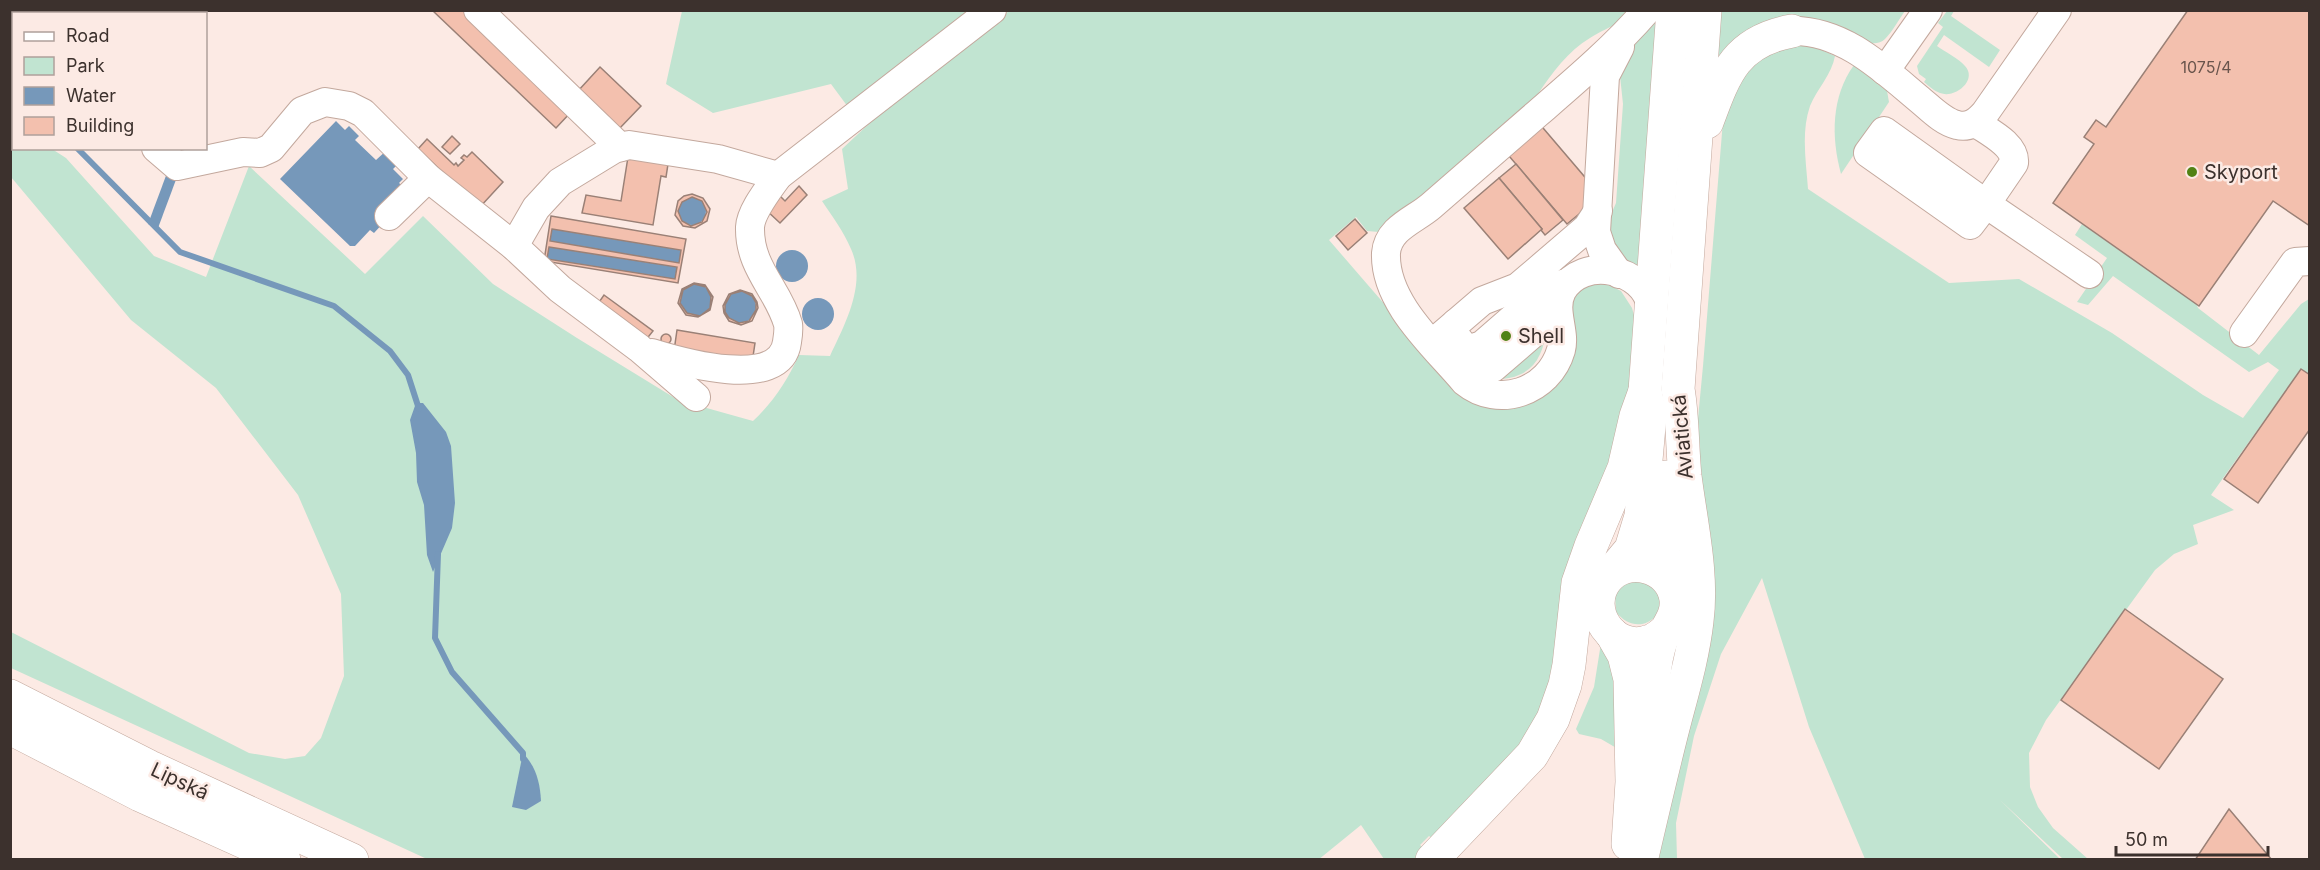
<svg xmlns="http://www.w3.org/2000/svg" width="2320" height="870" font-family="Inter,sans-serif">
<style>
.green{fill:#c1e4d1}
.water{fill:#7698ba}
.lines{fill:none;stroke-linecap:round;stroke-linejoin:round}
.stream{stroke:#7698ba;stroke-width:6}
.building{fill:#f3c0ae;stroke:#9a8076;stroke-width:1.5;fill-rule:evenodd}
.minor-casing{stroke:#c3a89d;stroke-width:30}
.major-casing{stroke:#c3a89d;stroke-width:34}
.highway-casing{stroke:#c3a89d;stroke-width:34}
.minor{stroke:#fff;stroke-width:28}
.major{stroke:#fff;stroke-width:33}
.highway{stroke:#fff;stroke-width:33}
.poi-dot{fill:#518214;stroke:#fceae4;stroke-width:2}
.labels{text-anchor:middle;stroke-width:5;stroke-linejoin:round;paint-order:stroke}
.number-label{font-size:16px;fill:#6a554d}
.poi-label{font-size:20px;fill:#3c312d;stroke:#fceae4;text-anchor:start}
.street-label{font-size:20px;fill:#3c312d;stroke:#fceae4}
</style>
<rect width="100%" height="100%" fill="#fceae4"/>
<g class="green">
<polygon points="682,11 969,11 848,107 831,84 713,113 666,84"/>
<path d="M1009,11h626c-17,14 -27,16 -45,27 -22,13 -38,35 -52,56l-159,138 -12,-1 -11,-14 -27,23 128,148 75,11 39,-104 28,-15 22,11 11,17 2,7 -1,62 -86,335 -110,130 -8,-6 -9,9 8,7 -7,7h-37l-23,-34 -43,35 -891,-1 -416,-191v-36l238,121 36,6 20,-3 16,-18 23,-62 -3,-82 -43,-99 -82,-107 -85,-68 -120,-143v-56l2,2 1,25 38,1 14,9 88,98 52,21 43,-111 116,108 58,-58 70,68 84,54 101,62 75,21c21,-20 34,-40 46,-66l31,1c15,-32 37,-72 21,-107 -7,-17 -19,-33 -29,-48l26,-12 -6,-40 61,-57z"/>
<path d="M1718,11h187c-6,8 -12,20 -20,28 -13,13 -41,-7 -54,-13l-113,47z"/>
<path d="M1947,11h7l-3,5 49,34 -11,17 -45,-32 -7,11c8,6 21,12 28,20 13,14 -10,33 -25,27 -6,-2 -11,-7 -16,-11l2,-3 -7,-5 -2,-8 26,-39 -5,-4z"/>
<polygon points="1655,22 1657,23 1641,269 1629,268 1611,249 1609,219 1616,203 1623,104 1620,76 1627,50"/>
<path d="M1789,44l24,2 22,10c-3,18 -18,33 -25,50 -9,26 -4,55 -2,83l141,94 70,-4 93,54 91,62 40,23 36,-48 -11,-8 -19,10 -136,-96 -25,29 -11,-3 30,-44 -32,-23 7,-11 115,81 1,3 61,47 42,-51 8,-5v75l-8,-5 -90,126 23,15 -41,15 5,19 -24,10 -19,16 -109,150 -17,33 1,34 8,20 15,21 35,31h-25l-63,-59 60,59h-195l-56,-132 -47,-149 -41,76 -27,82 -18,87 1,36 -21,1 47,-494 22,-270 14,-25z"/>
<path d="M1854,65l33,26 2,11 -48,72c-10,-37 -10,-77 13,-109z"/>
<path d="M1546,329c-2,28 -15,49 -46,50z"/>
<path d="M1648,579l14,20 -4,15c-13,15 -30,13 -42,-2l-1,-16 9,-14z"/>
<polygon points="1601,643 1611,648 1625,753 1601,739 1579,734 1576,729 1594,687"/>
</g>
<g class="water">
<polygon points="336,121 345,130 349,126 359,136 355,140 376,160 387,150 400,162 393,169 403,179 399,183 404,187 386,220 374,233 370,230 355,246 350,246 280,179"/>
<polygon points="167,173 177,177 158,228 148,224"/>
<circle cx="692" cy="211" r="14"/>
<polygon points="552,229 681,250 679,263 550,241"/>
<polygon points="549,247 677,267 675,279 547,259"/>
<circle cx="792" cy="266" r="16"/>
<circle cx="696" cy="300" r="16"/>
<circle cx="740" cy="307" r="16"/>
<circle cx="818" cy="314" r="16"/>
<polygon points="416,403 423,403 446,432 451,446 455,503 452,528 433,572 427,555 424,505 417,482 416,453 410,420"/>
<path d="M523,753c13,14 17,29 18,48l-15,9 -14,-3z"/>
</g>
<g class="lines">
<g class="stream">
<polyline points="10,99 14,101"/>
<polyline points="77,148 180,252 334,306 390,351 408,375 419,409"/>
<polyline points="438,554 435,638 452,672 523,753 523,759"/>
</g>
</g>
<g class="building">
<polygon points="432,10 464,10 571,112 556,128"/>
<polygon points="2188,10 2310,10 2310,226 2273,201 2199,306 2053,203 2094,144 2084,137 2096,120 2106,127"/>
<polygon points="600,67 641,106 619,129 578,91"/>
<polygon points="1526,108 1601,196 1567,224 1492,136"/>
<polygon points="452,136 460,144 450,154 442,147"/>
<polygon points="427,139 454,165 456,163 458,166 464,160 461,158 464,155 467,157 472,152 503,182 480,207 418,149"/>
<polygon points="628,157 668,164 666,177 661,176 653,225 582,213 586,195 621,201"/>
<polygon points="1516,164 1563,220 1545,235 1541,230 1542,229 1499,178"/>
<polygon points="1499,178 1542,229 1508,259 1464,208"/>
<polygon points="799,186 807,195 780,223 765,209 779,195 785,201"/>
<path d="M692,194l11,4 7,11 -3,12 -12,7 -12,-2 -8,-11 3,-14 6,-5zM692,197l10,4 5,11 -5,10 -11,4 -9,-5 -4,-10 4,-9z"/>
<path d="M551,216l135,23 -8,44 -134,-22zM552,229l129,21 -2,13 -129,-22zM549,247l128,20 -2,12 -128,-20z"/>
<polygon points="1355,219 1367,233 1348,250 1336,236"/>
<path d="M694,283l11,2 8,12 -3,13 -12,7 -12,-2 -8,-12 4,-14zM694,284l12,3 5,10 -1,11 -10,8 -13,-3 -7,-10 3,-13z"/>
<path d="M740,290l12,4 5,8 1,6 -6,13 -11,4 -12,-4 -5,-8 -1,-7 6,-12zM742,291l10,5 4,7v7l-7,11 -10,2 -10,-5 -4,-6v-7l6,-11z"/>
<polygon points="604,295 653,331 645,341 597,305"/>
<polygon points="677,330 755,343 752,363 674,351"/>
<circle cx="666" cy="339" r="5"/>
<polygon points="2301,369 2310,375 2310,429 2258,503 2224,479"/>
<polygon points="2125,609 2223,679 2159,769 2061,700"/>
<polygon points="2229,809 2272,860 2195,860"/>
</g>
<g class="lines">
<g class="minor-casing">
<g id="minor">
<polyline points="478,10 620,147"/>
<path d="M1647,10c-33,38 -72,71 -109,103 -36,31 -71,62 -107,93 -16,14 -43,22 -45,47 -2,50 49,93 79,129 33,27 84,10 96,-32 5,-19 -9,-40 1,-59 20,-36 83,-23 89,16"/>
<polyline points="49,14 51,10"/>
<path d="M1792,31c51,-1 91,38 127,68 11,9 24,23 38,26 12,3 20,-3 28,-12l72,-103"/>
<polyline points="1885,71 1928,10"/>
<path d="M1976,123c13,9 40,22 38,40l-28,41 103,70"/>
<polygon points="1884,131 1986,204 1970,225 1868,153"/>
<polyline points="156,148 177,166 243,152 260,153 271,148 302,111 325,102 349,106 363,113 428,178 514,246 560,289 639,348 696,397"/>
<polyline points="389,216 428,178"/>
<polyline points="514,246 536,208 560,182 614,149 629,145 718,159 778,176 992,10"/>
<polyline points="1619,274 1602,250 1596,232 1605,76 1620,47"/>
<path d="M1456,323l-2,11 26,33 13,1 44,-38 2,-4c-1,-14 -5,-31 11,-39 6,-3 13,-2 19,-5"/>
<polyline points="2244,333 2295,262 2310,261"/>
<polyline points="1462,347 1470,349 1482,345 1543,292"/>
<polyline points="1439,351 1437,344 1440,337 1482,301 1518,287 1587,228 1598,211"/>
<path d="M652,353c29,9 129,38 135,-11 1,-6 2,-12 1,-18 -10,-35 -39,-56 -38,-97 1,-16 19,-38 28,-51"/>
</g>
</g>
<g class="major-casing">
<g id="major">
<path d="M1707,122c18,-49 29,-81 85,-91"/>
<polyline points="1666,477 1663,552 1674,590"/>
<polyline points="1606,579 1631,549 1641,516 1650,415 1645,391 1673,10"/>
<polyline points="1612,634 1624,655 1630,679 1632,782 1628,844"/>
<path d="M1648,759c4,-34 2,-88 13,-118 6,-15 17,-25 15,-42 -5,-34 -50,-45 -70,-19 -23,30 8,75 44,61 7,-2 13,-8 19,-13"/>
<path d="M1642,857c10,-43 20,-86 31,-129 9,-35 20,-71 24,-107 6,-47 -6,-98 -12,-145 -3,-29 -2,-58 -7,-87l27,-379"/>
</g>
</g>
<g class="highway-casing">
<g id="highway">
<polyline points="10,696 150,767 352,860"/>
<polyline points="10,728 140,795 284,860"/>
<polyline points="1432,860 1532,755 1553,719 1565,685 1569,665 1578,583 1591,546 1624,468 1636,416 1645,391"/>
</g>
</g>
<use href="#minor" class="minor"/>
<use href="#major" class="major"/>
<use href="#highway" class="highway"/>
</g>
<g class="poi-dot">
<circle cx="2192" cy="172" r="6"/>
<circle cx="1506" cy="336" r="6"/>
</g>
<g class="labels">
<g class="number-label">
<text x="2206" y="73">1075/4</text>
</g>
<g class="poi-label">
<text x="2204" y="179">Skyport</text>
<text x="1518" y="343">Shell</text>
</g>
<g class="street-label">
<text transform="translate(1682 437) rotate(-95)" y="7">Aviatická</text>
<text transform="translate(180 781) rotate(25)" y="7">Lipská</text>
</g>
</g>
<rect width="2320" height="870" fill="none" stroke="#3c312d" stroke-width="24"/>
<rect x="12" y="12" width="195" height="138" fill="#fceae4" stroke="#afa09b" stroke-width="1.5"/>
<rect x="24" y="32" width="30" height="9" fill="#ffffff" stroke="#afa09b" stroke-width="1.5"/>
<text x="66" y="42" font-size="18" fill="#3c312d">Road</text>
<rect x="24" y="57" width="30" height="18" fill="#c1e4d1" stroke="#afa09b" stroke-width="1.5"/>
<text x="66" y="72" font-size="18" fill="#3c312d">Park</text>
<rect x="24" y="87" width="30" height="18" fill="#7698ba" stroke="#afa09b" stroke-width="1.5"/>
<text x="66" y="102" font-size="18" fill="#3c312d">Water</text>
<rect x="24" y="117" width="30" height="18" fill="#f3c0ae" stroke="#afa09b" stroke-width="1.5"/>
<text x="66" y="132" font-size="18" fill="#3c312d">Building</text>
<path d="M2116 846v9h152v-9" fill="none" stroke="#3c312d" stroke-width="3"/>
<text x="2125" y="846" font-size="18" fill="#3c312d" stroke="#fceae4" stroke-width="4.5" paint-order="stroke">50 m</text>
</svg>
